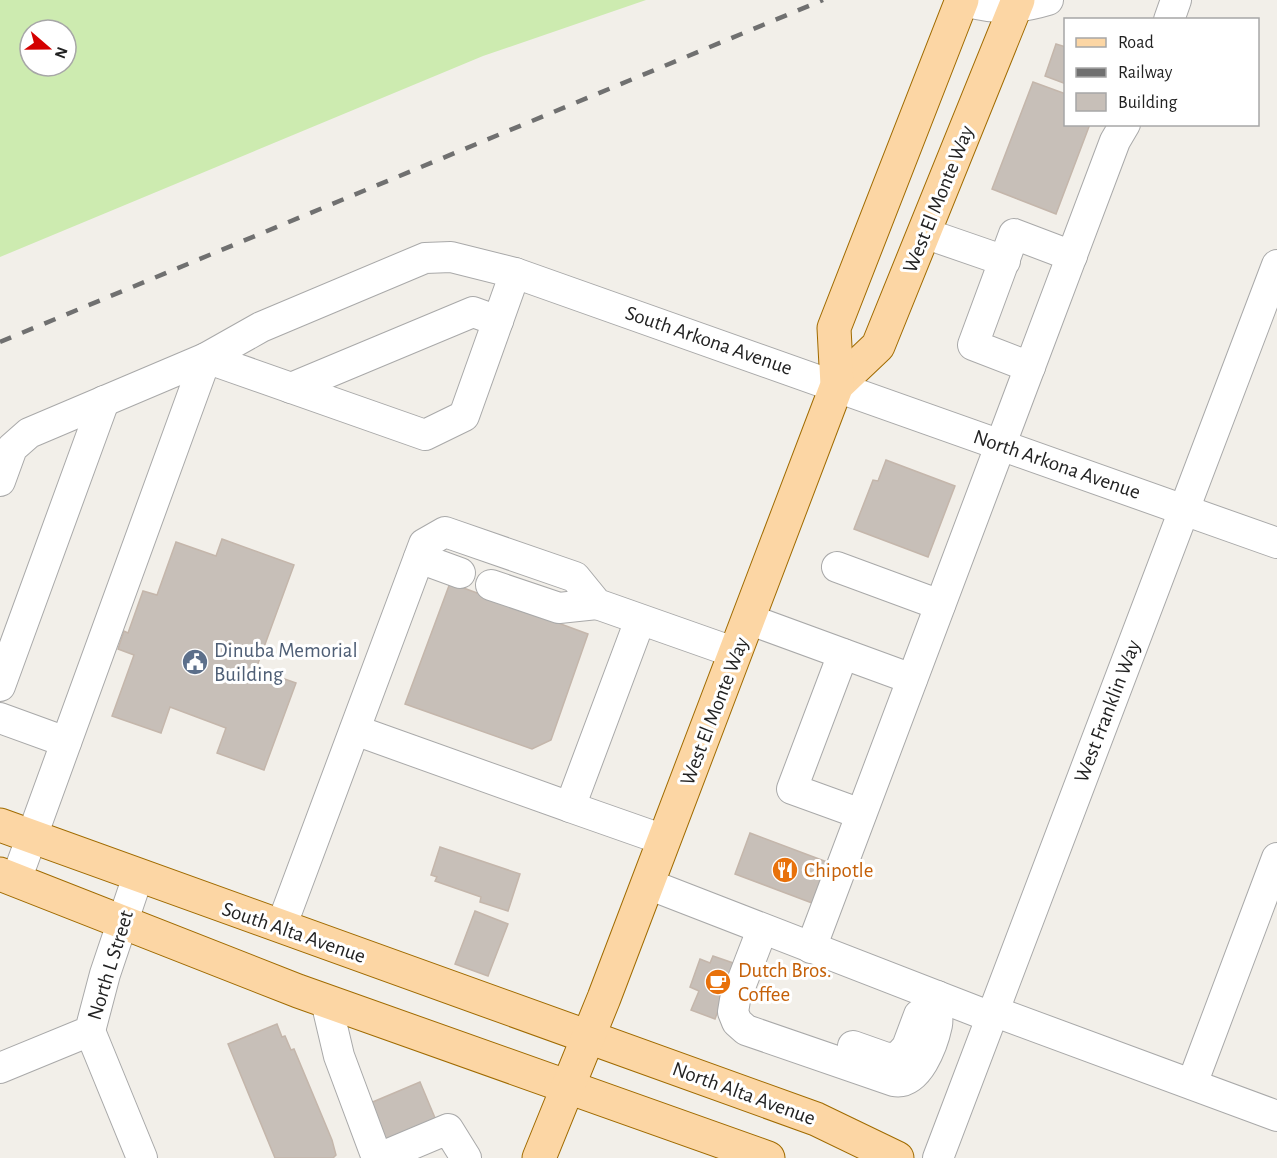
<svg xmlns="http://www.w3.org/2000/svg" width="1277" height="1158" font-family="'Alegreya Sans',sans-serif">
<style>
.grass{fill:#cdebb0;fill-rule:evenodd}
.building{fill:#c7bfb8;stroke:#c4b6ab;stroke-width:1.5}
.lines{fill:none;stroke-linecap:round;stroke-linejoin:round}
.minor-casing{stroke:#a9a9a9;stroke-width:32}
.major-casing{stroke:#a06b00;stroke-width:35}
.minor{stroke:#fff;stroke-width:30}
.major{stroke:#fcd6a4;stroke-width:33}
.rail{stroke:#707070;stroke-width:4.5;stroke-dasharray:12 12;stroke-linecap:butt}
.labels{text-anchor:middle;stroke-width:6;stroke-linejoin:round;paint-order:stroke}
.street-label{font-size:21px;fill:#222;stroke:#fff}
.service-label{font-size:21px;fill:#4e5e75;stroke:#fff;text-anchor:start}
.food-label{font-size:21px;fill:#c56008;stroke:#fff;text-anchor:start}
</style>
<rect width="100%" height="100%" fill="#f2efe9"/>
<path class="grass" d="M0,0h646l-163,56 -483,201zM30,30h36v36h-36z"/>
<g class="building">
<polygon points="1056,44 1066,47 1066,84 1045,76"/>
<polygon points="1033,82 1066,94 1066,124 1090,124 1056,214 992,189"/>
<polygon points="886,460 955,486 928,557 854,529 873,480 878,481"/>
<polygon points="222,539 294,565 256,669 296,683 264,770 217,753 226,728 170,707 161,733 112,716 134,655 118,649 124,631 128,633 143,591 157,595 176,542 216,556"/>
<polygon points="450,583 588,634 551,740 532,749 405,704"/>
<polygon points="750,833 827,862 812,903 735,874"/>
<polygon points="440,847 520,874 508,911 480,902 481,897 435,881 437,877 431,875"/>
<polygon points="475,911 508,924 488,976 455,964"/>
<polygon points="713,956 739,965 728,984 715,1019 691,1010 699,991 690,987 700,959 710,963"/>
<polygon points="277,1024 282,1037 285,1036 291,1050 294,1049 332,1140 336,1155 333,1158 275,1158 228,1044"/>
<polygon points="420,1082 438,1125 386,1147 368,1104"/>
</g>
<g class="lines">
<g class="minor-casing">
<g id="minor">
<path d="M962,1c33,8 53,9 86,-1"/>
<polyline points="1169,20 1176,0"/>
<polyline points="924,233 1005,261"/>
<polyline points="1030,367 973,345 1014,234 1072,256"/>
<polyline points="291,388 473,312 498,321"/>
<polyline points="0,481 12,448 29,433 206,358 425,435 464,416 515,273"/>
<polyline points="419,558 460,573"/>
<polyline points="837,567 940,605"/>
<polyline points="491,585 559,608 597,604"/>
<polyline points="748,619 912,679"/>
<polyline points="843,654 792,789 861,814"/>
<polyline points="0,686 104,401"/>
<polyline points="0,718 66,742"/>
<polyline points="355,730 570,807 640,620"/>
<polyline points="570,807 664,840"/>
<polyline points="16,880 206,358 261,327 425,258 451,257 515,273 1277,543"/>
<polyline points="648,884 991,1017"/>
<polyline points="281,927 424,544 445,532 575,577 597,604 736,653"/>
<path d="M762,930l-27,70 -2,12 4,10 9,8 148,51c24,5 39,-37 43,-56 2,-10 -3,-18 0,-29"/>
<polyline points="811,948 1115,141 1125,124"/>
<polyline points="326,1001 339,1056 377,1158"/>
<polyline points="993,1011 1277,1116"/>
<polyline points="90,1031 142,1158"/>
<polyline points="853,1046 887,1058 898,1057 907,1047 919,1015"/>
<polyline points="0,1068 90,1031 105,974 138,876"/>
<polyline points="1192,1084 1277,858"/>
<polyline points="379,1158 448,1129 466,1158"/>
<polyline points="938,1158 1277,265"/>
</g>
</g>
<g class="major-casing">
<g id="major">
<polyline points="837,385 878,346 1018,0"/>
<polyline points="0,825 816,1119 897,1158"/>
<polyline points="0,874 298,991 768,1158"/>
<polyline points="539,1158 604,998 837,385 834,328 962,0"/>
</g>
</g>
<use href="#minor" class="minor"/>
<use href="#major" class="major"/>
<polyline class="rail" points="0,342 823,0"/>
</g>
<defs>
<g id="civic-disc" transform="scale(1.35)"><circle r="9.5" fill="#5c6f8a" stroke="#fff"/><path d="M-.6-6.5H3V-4.5H.6V-3L4-1V1h2V6H-6V1h2V-1L-.6-3ZM-1.2 2.5V6h2.4V2.5Z" fill="#fff"/></g>
<g id="restaurant-disc" transform="scale(1.35)"><circle r="9.5" fill="#e8710a" stroke="#fff"/><path d="M-5-6h1v4h1v-4h1v4h1v-4h1v5L-1.5 .5V6h-2V.5L-5-1ZM5-6V6H3V1.5H1.5Q1.5-4 5-6Z" fill="#fff"/></g>
<g id="cafe-disc" transform="scale(1.35)"><circle r="9.5" fill="#e8710a" stroke="#fff"/><path d="M-5.5-4.5H6V0H3Q3 3.5 0 3.5H-2.5Q-5.5 3.5-5.5 0ZM3-3.2v2h1.7v-2ZM-6 4.5H4V6H-6Z" fill="#fff"/></g>
</defs>
<g fill-rule="evenodd">
<use href="#civic-disc" x="195" y="662"/>
<use href="#restaurant-disc" x="785" y="870"/>
<use href="#cafe-disc" x="718" y="982"/>
</g>
<g class="labels">
<g class="street-label">
<text transform="translate(938 199) rotate(-68)" y="7">West El Monte Way</text>
<text transform="translate(709 340) rotate(19)" y="7">South Arkona Avenue</text>
<text transform="translate(1057 464) rotate(19)" y="7">North Arkona Avenue</text>
<text transform="translate(714 711) rotate(-69)" y="7">West El Monte Way</text>
<text transform="translate(1107 711) rotate(-69)" y="7">West Franklin Way</text>
<text transform="translate(294 932) rotate(19)" y="7">South Alta Avenue</text>
<text transform="translate(110 965) rotate(-73)" y="7">North L Street</text>
<text transform="translate(744 1093) rotate(20)" y="7">North Alta Avenue</text>
</g>
<g class="service-label">
<text x="214" y="657">Dinuba Memorial<tspan x="214" dy="24">Building</tspan></text>
</g>
<g class="food-label">
<text x="804" y="877">Chipotle</text>
<text x="738" y="977">Dutch Bros.<tspan x="738" dy="24">Coffee</tspan></text>
</g>
</g>
<rect x="1064" y="18" width="195" height="108" fill="#ffffff" stroke="#a7a7a7" stroke-width="1.5"/>
<rect x="1076" y="38" width="30" height="9" fill="#fcd6a4" stroke="#a7a7a7" stroke-width="1.5"/>
<text x="1118" y="48" font-size="18" fill="#222222">Road</text>
<rect x="1076" y="68" width="30" height="9" fill="#707070" stroke="#a7a7a7" stroke-width="1.5"/>
<text x="1118" y="78" font-size="18" fill="#222222">Railway</text>
<rect x="1076" y="93" width="30" height="18" fill="#c7bfb8" stroke="#a7a7a7" stroke-width="1.5"/>
<text x="1118" y="108" font-size="18" fill="#222222">Building</text>
<g transform="translate(48 48) rotate(110)"><circle r="28" fill="#ffffff" stroke="#a7a7a7" stroke-width="1.5"/>
<path d="M0-4.5L10 22L0 15L-10 22Z" fill="#d40000"/>
<text y="-9" font-size="16" font-weight="bold" text-anchor="middle" fill="#222222">N</text>
</g>
</svg>
